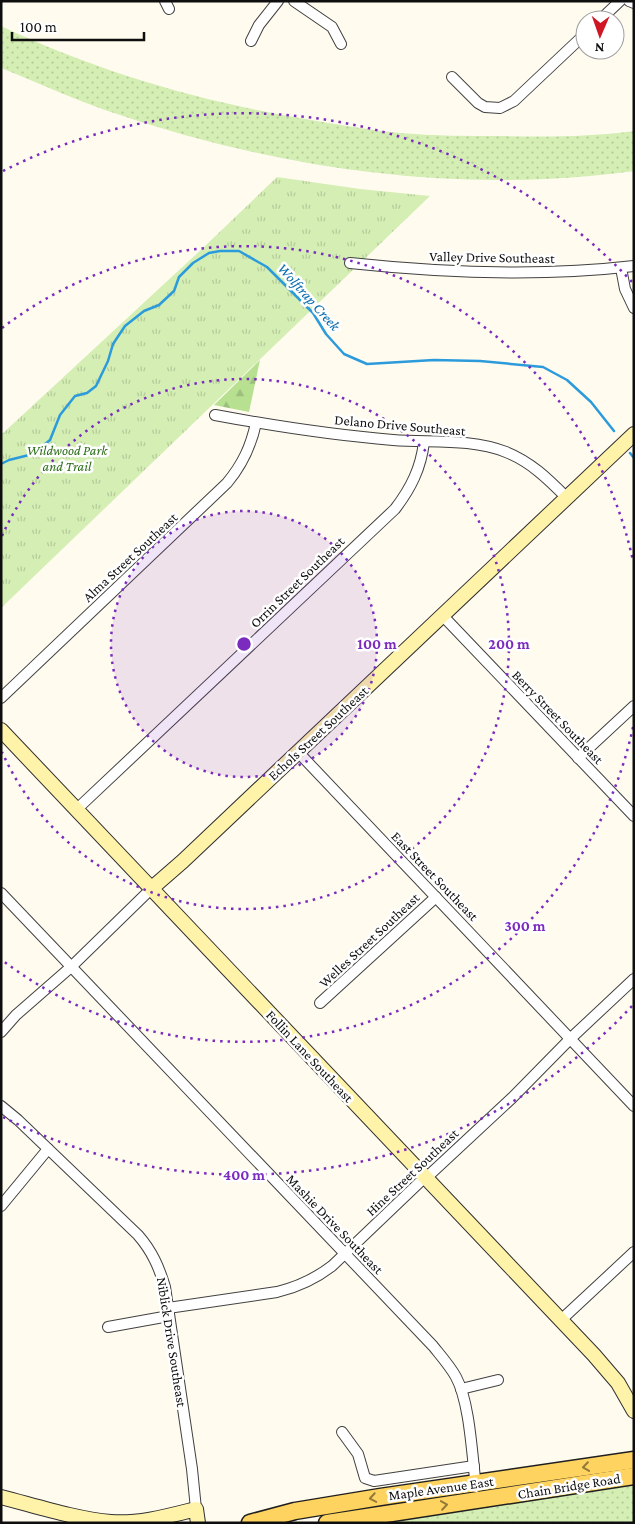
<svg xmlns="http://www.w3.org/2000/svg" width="635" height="1524" font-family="'Crimson Pro',serif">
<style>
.grass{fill:url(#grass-dots)}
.forest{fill:url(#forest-firs)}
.park{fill:url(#park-tufts)}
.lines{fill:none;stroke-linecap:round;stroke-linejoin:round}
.stream{stroke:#2c9bdc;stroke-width:2.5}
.street-casing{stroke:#414141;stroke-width:12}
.secondary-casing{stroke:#303030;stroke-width:16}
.primary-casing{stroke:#1f1f1f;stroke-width:19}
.street{stroke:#fff;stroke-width:10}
.secondary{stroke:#fff3aa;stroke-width:14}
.primary{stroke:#ffd35f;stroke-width:16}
.oneway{stroke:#937a3b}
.ring{fill:none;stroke:#7b2cbf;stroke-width:2.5;stroke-dasharray:2.5 5}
.labels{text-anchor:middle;stroke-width:5;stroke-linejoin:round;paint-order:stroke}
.street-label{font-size:14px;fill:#0e0e0e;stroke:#fff}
.park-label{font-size:14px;font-style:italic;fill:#2b6d17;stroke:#fff}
.water-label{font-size:15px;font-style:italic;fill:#096bae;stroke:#fff}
.centre{fill:#7b2cbf;stroke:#fff;stroke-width:2.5}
.ring-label{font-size:15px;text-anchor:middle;font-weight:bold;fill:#7b2cbf;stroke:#fff;stroke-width:5;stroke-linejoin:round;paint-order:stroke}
</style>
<defs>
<pattern id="grass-dots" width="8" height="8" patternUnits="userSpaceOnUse" patternTransform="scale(1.25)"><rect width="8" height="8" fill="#d4eeb4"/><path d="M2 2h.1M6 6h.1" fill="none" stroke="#b5cb9a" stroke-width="1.8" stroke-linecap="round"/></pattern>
<pattern id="forest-firs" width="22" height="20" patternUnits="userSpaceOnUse" patternTransform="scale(1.25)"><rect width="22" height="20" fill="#b7e191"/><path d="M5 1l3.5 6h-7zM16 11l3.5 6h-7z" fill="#9cc07c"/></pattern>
<pattern id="park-tufts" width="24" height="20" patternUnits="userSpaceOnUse" patternTransform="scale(1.25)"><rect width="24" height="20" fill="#d4eeb4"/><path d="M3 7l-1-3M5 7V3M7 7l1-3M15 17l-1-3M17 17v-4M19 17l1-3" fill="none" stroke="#b5cb9a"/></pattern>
</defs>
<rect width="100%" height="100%" fill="#fffbef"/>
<g class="grass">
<path d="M1,26c100,47 201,76 310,94 29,5 59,10 89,13 34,3 68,3 102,3 44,1 88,1 132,-5v40c-172,24 -350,-1 -514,-56 -40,-13 -79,-31 -119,-47z"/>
<polygon points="634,1475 634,1523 327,1523"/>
</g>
<polygon class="forest" points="260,360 249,412 214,405"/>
<polygon class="park" points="277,177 360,189 430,196 1,608 1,435 204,247"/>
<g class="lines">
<g class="stream">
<polyline points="630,453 634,458"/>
<polyline points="1,464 9,460 33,454 50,440 60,415 75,396 87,393 96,386 108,361 113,344 125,326 144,311 159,305 174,291 179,277 193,263 209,253 220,251 239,251 267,267 313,313 326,334 344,354 367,364 434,360 480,361 543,367 567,380 591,402 614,431"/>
</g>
<g class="street-casing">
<g id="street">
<polyline points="165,1 169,9"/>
<polyline points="294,1 332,27 341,44"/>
<polyline points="629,1 634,3"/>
<polyline points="600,20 620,1"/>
<polyline points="251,41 259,25 278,1"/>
<polyline points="452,77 478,103 485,107 500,108 514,101 585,34"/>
<path d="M350,263c94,10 189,14 284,3"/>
<polyline points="621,268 625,289 634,308"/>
<path d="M215,415c59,11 118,20 178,25 37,3 78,-2 113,12 25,10 42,27 60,45"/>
<polyline points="442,615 634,816"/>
<path d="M1,698l226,-215c16,-19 24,-37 29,-60"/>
<polyline points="298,752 634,1106"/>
<polyline points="578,758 634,706"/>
<path d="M77,809l318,-300c16,-21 26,-41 29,-67"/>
<path d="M1,893l432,453c8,10 17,20 23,31 14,26 16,79 20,110"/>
<polyline points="320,1003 436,897"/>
<polyline points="1,1032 16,1015 71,967 152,888"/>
<path d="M1,1106l17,14 120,115c14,16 21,32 27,52l27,182 4,40"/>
<polyline points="1,1206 48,1149"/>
<path d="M168,1308l109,-16c21,-5 38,-13 55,-26l90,-86 4,-2 86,-80 58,-59 64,-60"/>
<polyline points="561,1320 634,1252"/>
<polyline points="108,1327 169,1316"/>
<polyline points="461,1389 498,1380"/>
<polyline points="342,1432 358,1454 365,1478 374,1481 474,1466"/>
</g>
</g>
<g class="secondary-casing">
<g id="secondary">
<polyline points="1,730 594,1355 618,1383 634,1411"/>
<polyline points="152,888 183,861 634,434"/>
<path d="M1,1497c35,9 75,22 110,25 29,2 57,-6 85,-13l2,14"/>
</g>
</g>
<g class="primary-casing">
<g id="primary">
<polyline points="250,1523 295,1511 380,1497 634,1460"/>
<polyline points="327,1523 634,1476"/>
</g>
</g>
<use href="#street" class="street"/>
<use href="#secondary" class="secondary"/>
<use href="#primary" class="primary"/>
</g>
<defs><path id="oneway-chevron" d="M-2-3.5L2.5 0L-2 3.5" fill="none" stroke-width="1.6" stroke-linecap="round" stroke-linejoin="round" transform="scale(1.25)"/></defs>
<g class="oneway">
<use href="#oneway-chevron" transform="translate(586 1467) rotate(172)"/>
<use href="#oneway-chevron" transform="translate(373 1498) rotate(170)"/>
<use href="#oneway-chevron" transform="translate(444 1505) rotate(-8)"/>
</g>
<circle cx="244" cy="644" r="133" fill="#7b2cbf" fill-opacity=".12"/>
<g class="ring">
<circle cx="244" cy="644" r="133"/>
<path d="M2 536A265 265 0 1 1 2 752"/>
<path d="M633 727A398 398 0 0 1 2 960M2 328A398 398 0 0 1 633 561"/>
<path d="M632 1006A531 531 0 0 1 3 1117M3 171A531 531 0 0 1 632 282"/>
</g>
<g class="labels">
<g class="street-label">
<text transform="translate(492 257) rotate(1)" y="5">Valley Drive Southeast</text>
<text transform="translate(400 425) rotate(5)" y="5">Delano Drive Southeast</text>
<text transform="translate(130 557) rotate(-43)" y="5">Alma Street Southeast</text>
<text transform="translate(297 582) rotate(-44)" y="5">Orrin Street Southeast</text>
<text transform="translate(558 717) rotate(46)" y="5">Berry Street Southeast</text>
<text transform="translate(318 733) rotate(-43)" y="5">Echols Street Southeast</text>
<text transform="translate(435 876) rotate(46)" y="5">East Street Southeast</text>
<text transform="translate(369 940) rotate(-43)" y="5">Welles Street Southeast</text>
<text transform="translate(310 1056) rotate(47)" y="5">Follin Lane Southeast</text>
<text transform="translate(412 1172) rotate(-43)" y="5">Hine Street Southeast</text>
<text transform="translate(335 1224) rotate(46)" y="5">Mashie Drive Southeast</text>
<text transform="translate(172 1342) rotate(81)" y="5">Niblick Drive Southeast</text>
<text transform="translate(569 1486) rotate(-9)" y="5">Chain Bridge Road</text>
<text transform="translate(441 1488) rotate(-8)" y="5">Maple Avenue East</text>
</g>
<g class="park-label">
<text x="67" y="455">Wildwood Park<tspan x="67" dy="16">and Trail</tspan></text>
</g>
<g class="water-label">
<text transform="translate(309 297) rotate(48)" y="5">Wolftrap Creek</text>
</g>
</g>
<circle cx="244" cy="644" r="8" class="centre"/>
<g class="ring-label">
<text x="377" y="649">100 m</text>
<text x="509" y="649">200 m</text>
<text x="525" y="931">300 m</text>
<text x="244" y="1180">400 m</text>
</g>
<rect width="635" height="1524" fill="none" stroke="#0e0e0e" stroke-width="5"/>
<g transform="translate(600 35) rotate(182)"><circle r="24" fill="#ffffff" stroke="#9f9f9f"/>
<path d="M0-4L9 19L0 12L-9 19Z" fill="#ce1624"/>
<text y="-8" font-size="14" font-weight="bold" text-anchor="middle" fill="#0e0e0e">N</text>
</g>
<path d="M12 32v8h132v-8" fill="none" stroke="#0e0e0e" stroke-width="2.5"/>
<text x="20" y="32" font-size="15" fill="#0e0e0e" stroke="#ffffff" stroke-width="4" paint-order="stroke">100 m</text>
</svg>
